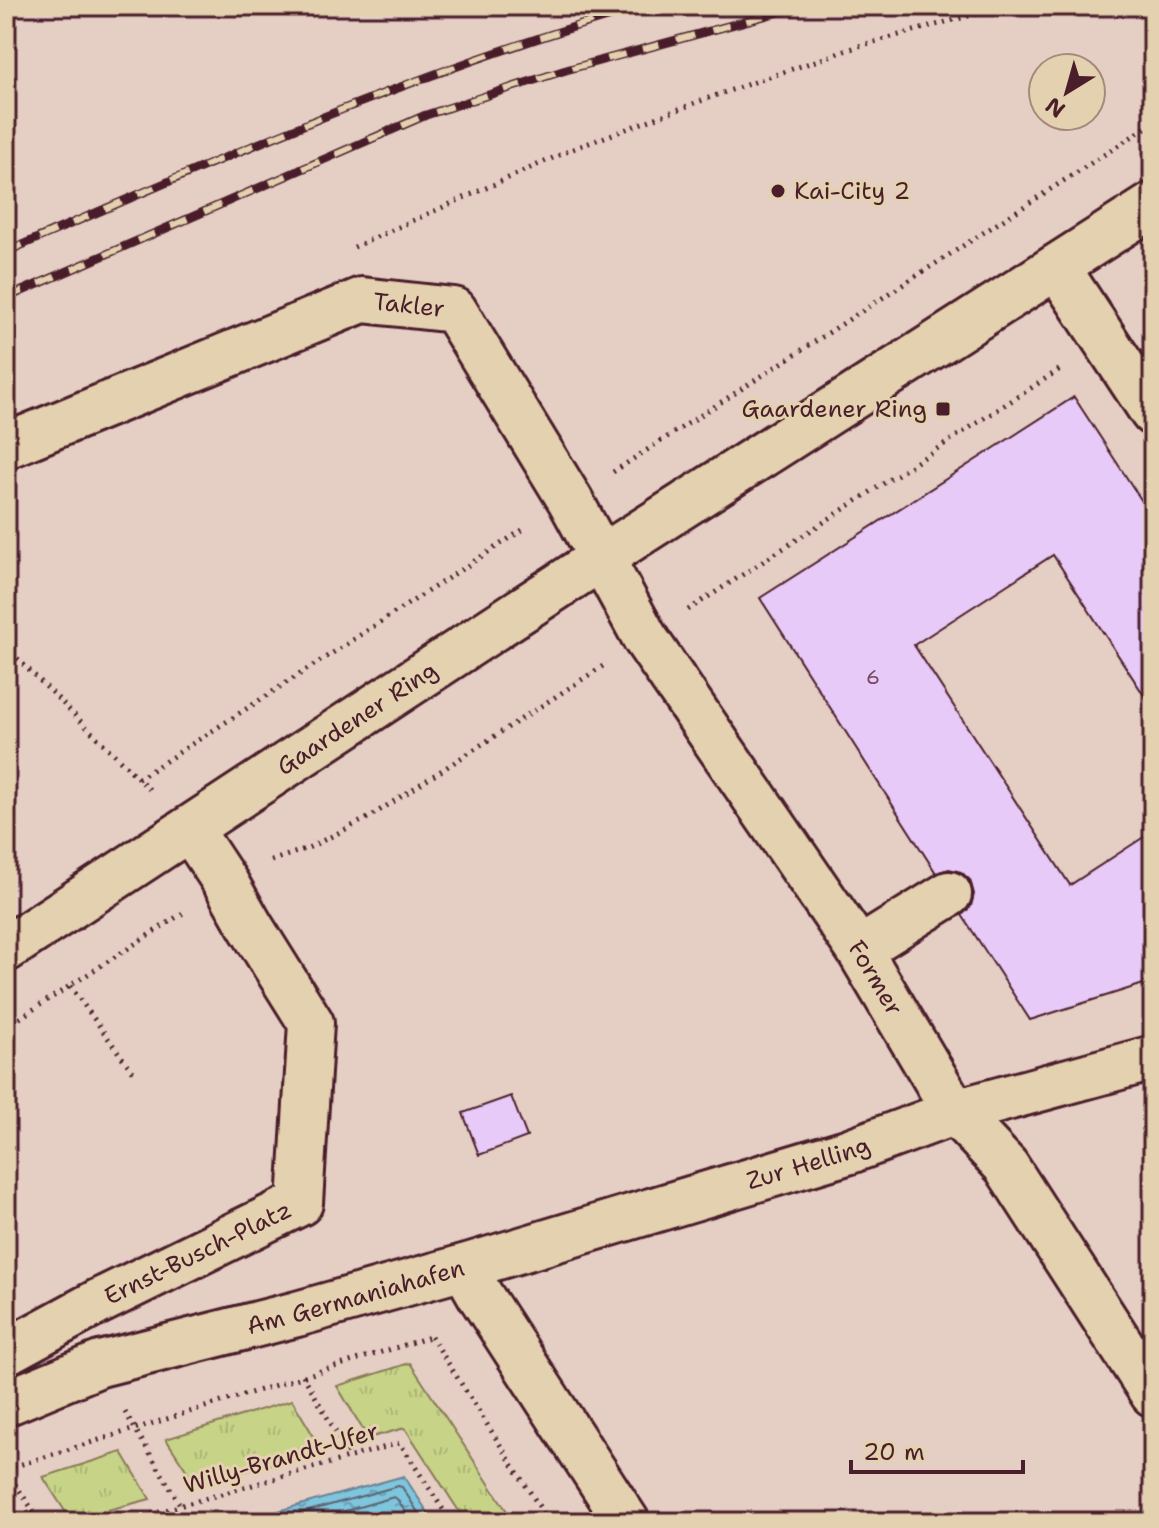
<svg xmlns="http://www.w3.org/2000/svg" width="1159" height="1528" font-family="'Shantell Sans',sans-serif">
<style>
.grass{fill:url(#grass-tufts);stroke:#887a59;stroke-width:2}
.water{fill:url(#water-ripples);stroke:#698396;stroke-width:2}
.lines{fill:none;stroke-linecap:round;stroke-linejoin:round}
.shore{stroke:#5e6272;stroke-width:2}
.building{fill:#e8caf8;stroke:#4a1f2b;stroke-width:2}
.minor-casing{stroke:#4a1f2b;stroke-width:50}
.path{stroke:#4a1f2b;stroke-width:5;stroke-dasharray:2 6;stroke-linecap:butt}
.minor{stroke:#e4d1af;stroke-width:44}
.rail-casing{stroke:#4a1f2b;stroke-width:9}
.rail{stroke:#e4d1af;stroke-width:6;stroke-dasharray:18;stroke-linecap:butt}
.poi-dot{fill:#4a1f2b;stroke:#e4d1af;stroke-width:3}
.labels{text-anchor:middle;stroke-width:6;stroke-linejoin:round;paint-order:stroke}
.number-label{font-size:20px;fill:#724a5e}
.poi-label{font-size:24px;fill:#4a1f2b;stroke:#e4d1af;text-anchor:start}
.street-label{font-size:24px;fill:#4a1f2b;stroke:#e4d1af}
</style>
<defs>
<pattern id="grass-tufts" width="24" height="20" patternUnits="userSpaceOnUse" patternTransform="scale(2)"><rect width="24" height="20" fill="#c7d487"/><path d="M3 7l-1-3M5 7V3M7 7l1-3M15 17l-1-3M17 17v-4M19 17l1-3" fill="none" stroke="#acb675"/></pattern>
<pattern id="water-ripples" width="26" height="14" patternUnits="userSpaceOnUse" patternTransform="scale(2)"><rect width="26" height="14" fill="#7dc6dd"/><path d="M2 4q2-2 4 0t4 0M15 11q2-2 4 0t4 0" fill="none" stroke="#68a0b3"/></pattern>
</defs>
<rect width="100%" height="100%" fill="#e5cfc5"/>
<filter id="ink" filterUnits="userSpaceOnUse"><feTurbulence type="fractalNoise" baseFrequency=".0125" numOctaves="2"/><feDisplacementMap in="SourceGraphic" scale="16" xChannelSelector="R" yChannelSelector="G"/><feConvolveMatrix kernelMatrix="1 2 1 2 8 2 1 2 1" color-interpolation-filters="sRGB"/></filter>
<g filter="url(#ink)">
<g class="grass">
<polygon points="410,1363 514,1522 466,1522 405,1428 368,1438 337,1386"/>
<polygon points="292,1400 322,1450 196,1485 166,1439"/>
<polygon points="122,1452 150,1499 108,1510 115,1522 72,1522 43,1477"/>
</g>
<polygon class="water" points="404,1476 434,1522 239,1522"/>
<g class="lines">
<g class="shore">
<polyline points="269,1522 398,1486 402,1487 424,1522"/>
<polyline points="306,1522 394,1497 397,1499 412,1522"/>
</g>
</g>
<g class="building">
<polygon points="1074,397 1153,518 1153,709 1053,555 914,645 1070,885 1153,831 1153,981 1030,1020 962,915 971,906 974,894 970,880 961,872 949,869 936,873 760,598"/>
<polygon points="511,1096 527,1137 479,1155 463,1113"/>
</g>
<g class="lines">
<g class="minor-casing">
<g id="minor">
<polyline points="1057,267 1153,413"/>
<path id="s1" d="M6,446l356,-146 92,10 116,190 75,138 214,312 96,162 51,54 147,228"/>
<path id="s2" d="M6,949l595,-391 552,-353"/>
<polyline points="859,950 949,894"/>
<polyline points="464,1267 480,1295 627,1522"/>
<path id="s3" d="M6,1352l92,-50 202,-99 11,-180 -60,-96 -24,-42 -37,-56"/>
<path id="s4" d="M6,1403l94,-39 197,-50 167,-47 383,-115 108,-40 198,-54"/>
</g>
</g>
<g class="path">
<polyline points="354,247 573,149 714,96 859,46 1005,6"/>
<polyline points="613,472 1153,123"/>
<polyline points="688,610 1062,368"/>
<polyline points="6,647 152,792"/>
<polyline points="138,779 527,527"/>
<polyline points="271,861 308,848 368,818 603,666"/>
<polyline points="70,986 135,1075"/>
<polyline points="6,1027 183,913"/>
<polyline points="431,1336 549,1522"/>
<polyline points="303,1375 350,1457"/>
<polyline points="125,1412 181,1506"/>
<polyline points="6,1469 430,1337"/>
<polyline points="6,1471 41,1522"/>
<polyline points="131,1522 130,1520 400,1443 451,1522"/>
</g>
<use href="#minor" class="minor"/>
<g class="rail-casing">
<g id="rail">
<path d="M6,252c209,-91 419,-185 639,-246"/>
<polyline points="6,298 426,115 566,70 801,6"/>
</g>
</g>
<use href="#rail" class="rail"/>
</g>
</g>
<g class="poi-dot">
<circle cx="778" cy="191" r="8"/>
<rect x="935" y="401" width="16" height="16" rx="4"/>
</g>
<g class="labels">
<g class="number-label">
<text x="873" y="684">6</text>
</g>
<g class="poi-label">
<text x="794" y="199">Kai-City 2</text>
<text x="927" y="417" text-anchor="end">Gaardener Ring</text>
</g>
<g class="street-label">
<text dy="8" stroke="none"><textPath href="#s1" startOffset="432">Takler</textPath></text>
<text dy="8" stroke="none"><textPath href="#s2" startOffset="420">Gaardener Ring</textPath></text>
<text dy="8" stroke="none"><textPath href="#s1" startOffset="1268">Former</textPath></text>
<text dy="8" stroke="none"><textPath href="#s4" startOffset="838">Zur Helling</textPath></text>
<text dy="8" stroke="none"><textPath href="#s3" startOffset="216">Ernst-Busch-Platz</textPath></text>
<text dy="8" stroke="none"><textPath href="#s4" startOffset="366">Am Germaniahafen</textPath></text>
<text transform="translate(281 1458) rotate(-16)" y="8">Willy-Brandt-Ufer</text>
</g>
</g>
<rect width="1159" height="1528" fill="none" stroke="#e4d1af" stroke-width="32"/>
<rect x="16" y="16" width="1127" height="1496" fill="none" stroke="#4a1f2b" stroke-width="3" filter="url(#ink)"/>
<g transform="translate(1067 92) rotate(217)"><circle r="38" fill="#e4d1af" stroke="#a68a7a" stroke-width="2"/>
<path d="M0-6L14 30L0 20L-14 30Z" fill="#4a1f2b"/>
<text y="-12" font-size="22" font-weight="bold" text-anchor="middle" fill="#4a1f2b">N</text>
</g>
<path d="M851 1460v12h172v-12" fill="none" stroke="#4a1f2b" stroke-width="4"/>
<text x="863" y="1460" font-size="24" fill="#4a1f2b" stroke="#e4d1af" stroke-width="6" paint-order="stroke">20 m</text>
</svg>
